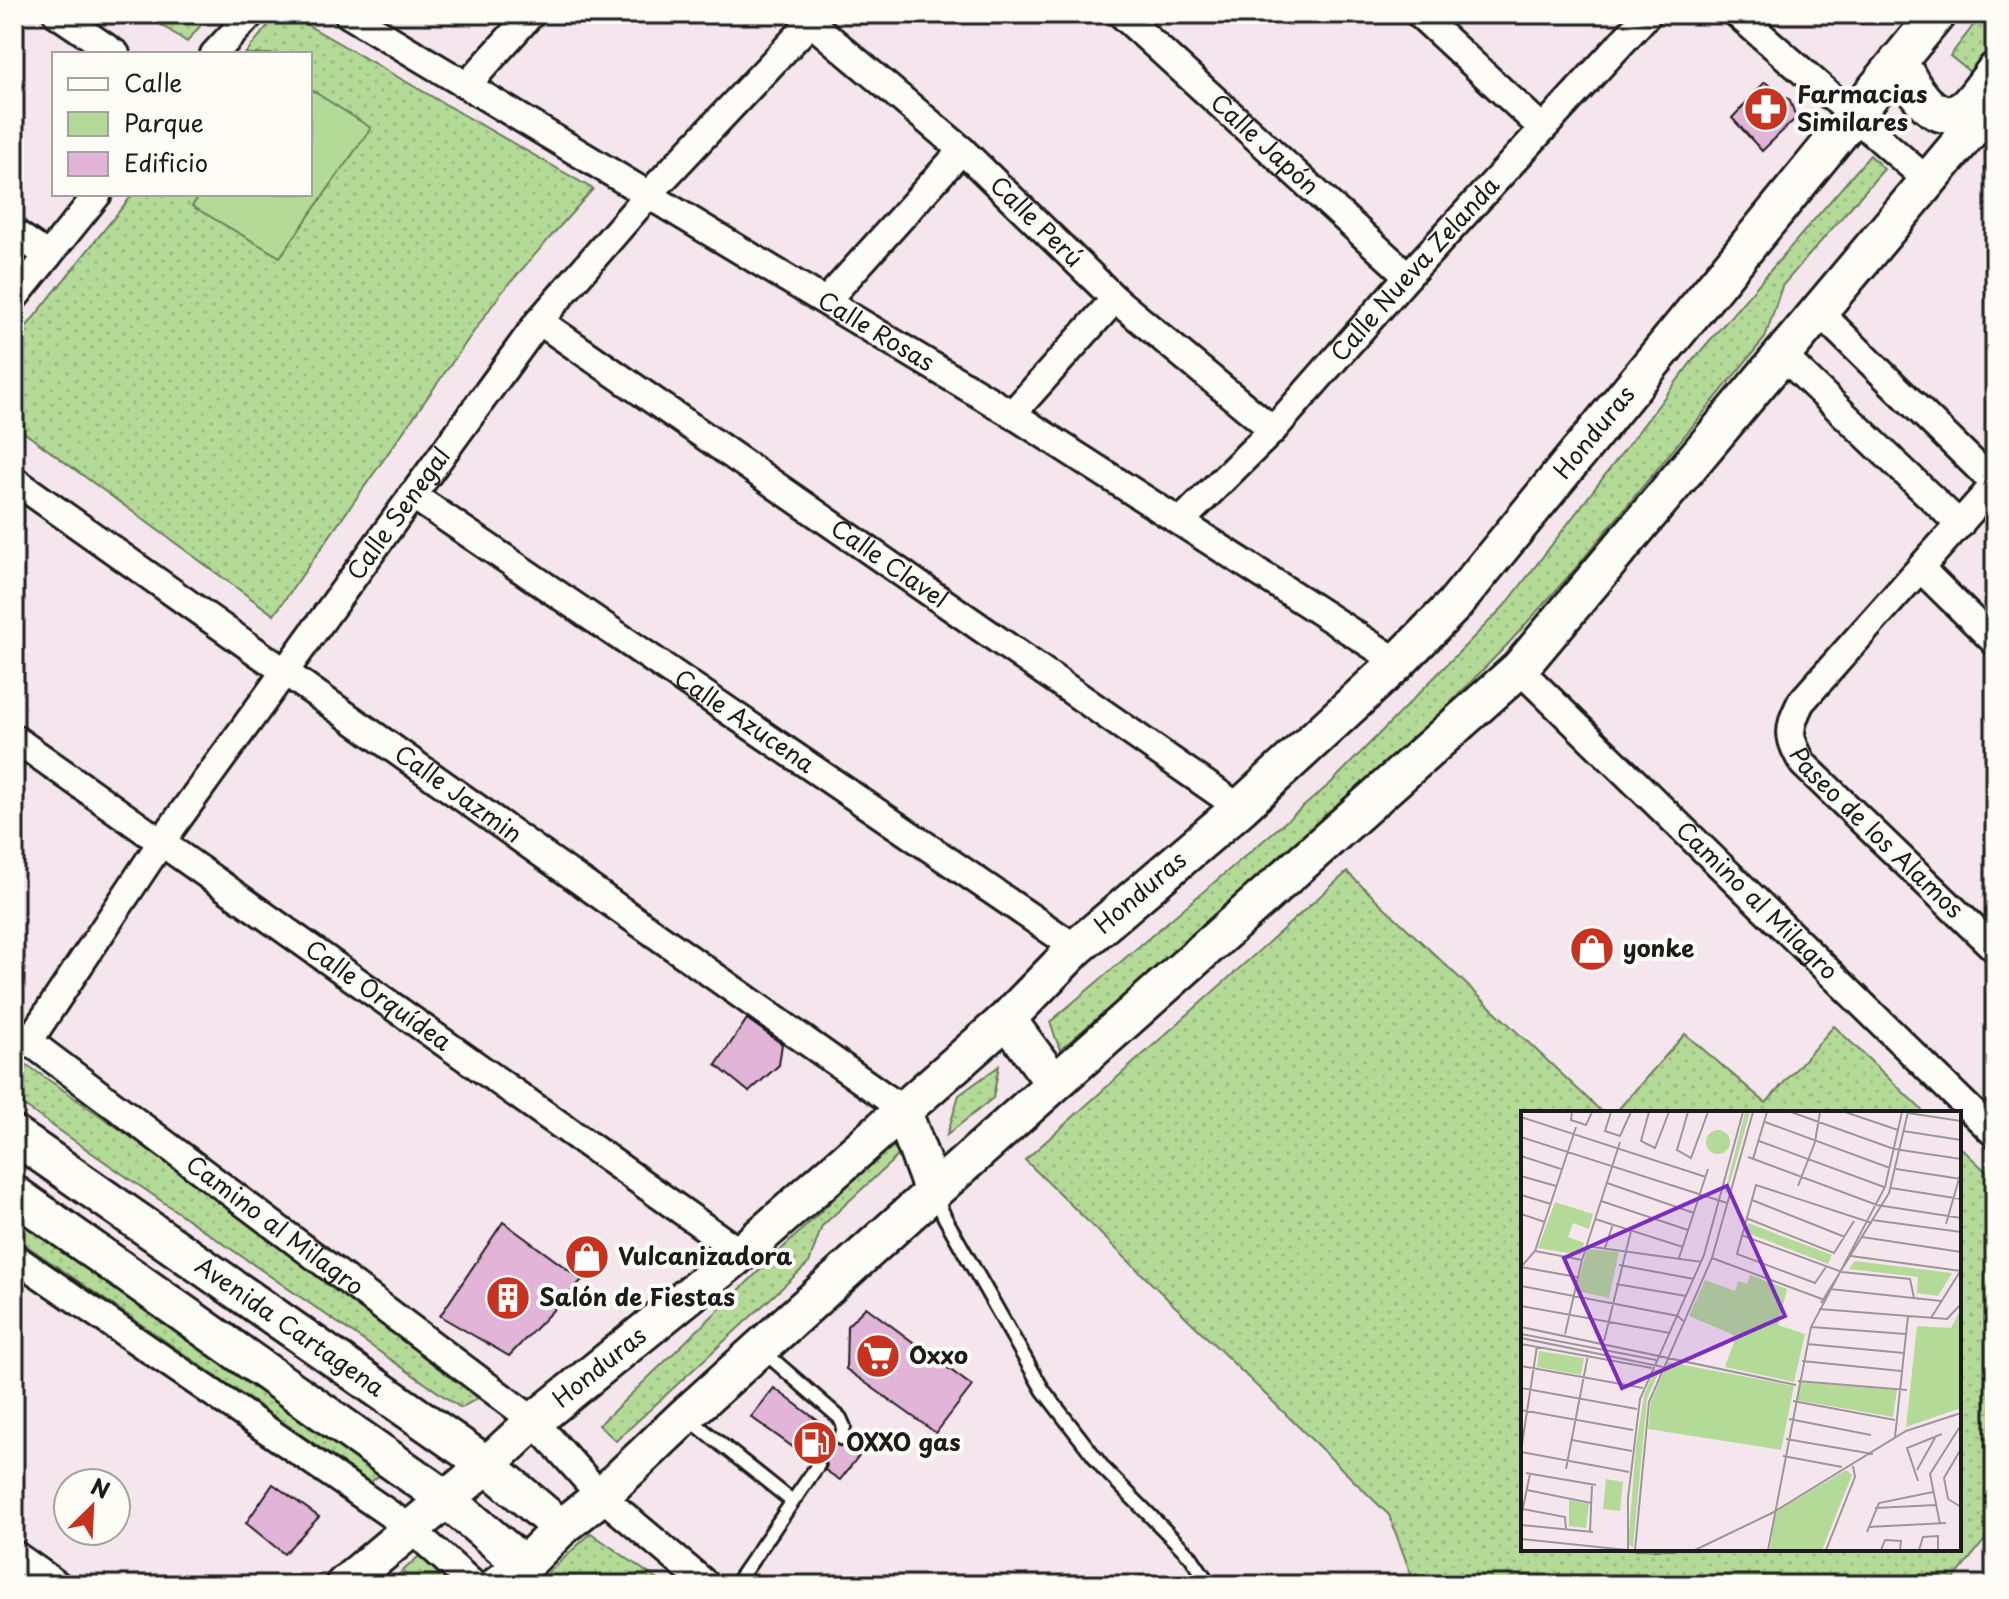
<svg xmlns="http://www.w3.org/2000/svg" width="2009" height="1599" font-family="'Playpen Sans',sans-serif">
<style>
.green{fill:url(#green-dots);stroke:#687c5a;stroke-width:2}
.pitch{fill:#b3db97;stroke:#687c5a;stroke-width:2}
.building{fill:#e1b4d8;stroke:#1c1c1c;stroke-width:2}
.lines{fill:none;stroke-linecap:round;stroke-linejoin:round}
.lane-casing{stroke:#1c1c1c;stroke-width:18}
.street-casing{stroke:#1c1c1c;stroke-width:32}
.secondary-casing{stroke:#1c1c1c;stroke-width:42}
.lane{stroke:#fdfcf7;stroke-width:12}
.street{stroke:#fdfcf7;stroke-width:26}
.secondary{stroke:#fdfcf7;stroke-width:36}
.labels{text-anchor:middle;stroke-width:8;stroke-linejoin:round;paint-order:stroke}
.poi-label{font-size:24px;font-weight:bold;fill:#1c1c1c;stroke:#fdfcf7;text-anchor:start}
.street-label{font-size:24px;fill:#1c1c1c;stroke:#fdfcf7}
.inset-road{fill:none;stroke:#9e959a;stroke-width:2}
.view{fill:#7b2cbf;fill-opacity:0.15;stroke:#7b2cbf;stroke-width:4}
.inset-edge{fill:none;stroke:#1c1c1c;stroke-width:4}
</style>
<defs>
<pattern id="green-dots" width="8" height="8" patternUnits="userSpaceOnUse" patternTransform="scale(2)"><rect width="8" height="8" fill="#b3db97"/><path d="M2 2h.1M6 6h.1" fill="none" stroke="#99bb82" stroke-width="1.8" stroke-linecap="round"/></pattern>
</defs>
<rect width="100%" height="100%" fill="#f5e6ee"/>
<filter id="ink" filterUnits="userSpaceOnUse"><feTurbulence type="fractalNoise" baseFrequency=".0125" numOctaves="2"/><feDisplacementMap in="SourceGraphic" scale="16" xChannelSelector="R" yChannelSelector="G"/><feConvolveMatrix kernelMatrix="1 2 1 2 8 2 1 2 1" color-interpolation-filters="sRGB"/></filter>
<g filter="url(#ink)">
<g class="green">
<polygon points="145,14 210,14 187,42"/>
<polygon points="277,14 288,14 593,189 501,293 274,615 14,425 14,342 133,194 310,194 310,54 245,54"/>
<polygon points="1982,14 1995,14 1995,42 1970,72 1950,56"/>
<polygon points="1870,155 1884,169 1782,286 1765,338 1575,569 1507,645 1383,772 1060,1050 1050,1022 1331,783 1508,602 1693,360"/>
<polygon points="1347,872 1603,1113 1523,1113 1523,1549 1959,1549 1959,1146 1995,1180 1995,1527 1949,1585 1415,1585 1389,1515 1025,1160"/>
<polygon points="1834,1026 1925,1113 1615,1113 1685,1034 1766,1103"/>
<polygon points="14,1056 307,1259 491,1390 461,1408 14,1099"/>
<polygon points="999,1066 993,1098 947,1135 959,1095"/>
<polygon points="891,1144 900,1154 822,1226 809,1263 616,1441 599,1425"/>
<polygon points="14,1204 391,1468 370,1482 14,1237"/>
<polygon points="591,1533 665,1585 535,1585"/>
<polygon points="427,1549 458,1585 387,1585"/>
</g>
<polygon class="pitch" points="310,89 371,128 280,257 192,206 201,194 310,194"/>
<g class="building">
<polygon points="1765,82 1790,100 1796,118 1762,151 1732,118"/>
<polygon points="747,1019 782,1044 779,1065 749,1092 716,1065"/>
<polygon points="503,1222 582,1280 509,1356 440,1316"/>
<polygon points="866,1307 972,1386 936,1433 846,1369 847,1326"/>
<polygon points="774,1388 833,1432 832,1440 835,1445 843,1447 848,1443 861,1453 840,1480 825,1470 827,1465 824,1458 818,1456 811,1460 751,1417"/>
<polygon points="273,1484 319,1517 284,1554 246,1523"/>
</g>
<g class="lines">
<g class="lane-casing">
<g id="lane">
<polyline points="935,1195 945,1218 1043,1390 1104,1469 1191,1557 1210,1585"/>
<polyline points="763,1351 840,1418 844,1427 841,1438"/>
<polyline points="688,1418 792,1501"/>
<polyline points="735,1585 818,1465"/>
</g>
</g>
<g class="street-casing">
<g id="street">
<polyline points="57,14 116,54"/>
<path id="s1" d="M348,14l664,400 386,248"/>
<path id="s2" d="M801,14l161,136 153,149 158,131"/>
<path id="s3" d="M1121,14l287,262"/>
<polyline points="1419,14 1542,128"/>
<polyline points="1737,14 1928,181"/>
<polyline points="214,54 251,14"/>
<polyline points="468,84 531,14"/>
<polyline points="14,232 48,256"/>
<polyline points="14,298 98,194"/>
<polyline points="826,301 962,150"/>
<polyline points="1818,311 1995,484"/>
<path id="s4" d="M539,321l701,487"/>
<polyline points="1782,355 1960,525"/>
<polyline points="1012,414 1115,299"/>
<path id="s5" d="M14,480l888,629"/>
<path id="s6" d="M1995,484l-194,218c-14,28 -13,35 2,62l192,185"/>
<path id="s7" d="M412,495l664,453"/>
<path id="s8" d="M1181,521l92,-91 135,-154 240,-262"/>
<polyline points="1921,569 1995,642"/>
<path id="s9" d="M1519,669l476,465"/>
<path id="s10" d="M14,738l727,515"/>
<path id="s11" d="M14,1030l520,391 67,75 106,89"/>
<path id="s12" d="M29,1041l133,-200 377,-520 110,-127 161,-171"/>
<polyline points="14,1257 410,1528 474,1585"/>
<polyline points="14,1554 58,1585"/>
</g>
</g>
<g class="secondary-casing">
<g id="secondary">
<path d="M1899,60c9,20 33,69 63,50 10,-6 25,-29 33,-39"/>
<polyline points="1007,1019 1054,1083"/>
<polyline points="902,1109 933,1192"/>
<path id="s13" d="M14,1135l473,330 74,63"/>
<polyline points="14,1194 446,1499 524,1565"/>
<path id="s14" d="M344,1585l143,-120 47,-44 207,-168 266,-234 69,-71 164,-140 158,-146 56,-57 483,-591"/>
<polyline points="498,1585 524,1565 561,1528 601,1496 685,1416 933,1192 1519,669 1995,101"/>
</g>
</g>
<use href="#lane" class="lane"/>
<use href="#street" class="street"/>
<use href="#secondary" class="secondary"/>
</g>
</g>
<defs>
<g id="pharmacy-disc" transform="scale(2.3)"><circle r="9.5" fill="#c8321e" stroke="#fdfcf7"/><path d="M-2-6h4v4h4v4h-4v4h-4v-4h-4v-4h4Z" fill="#fff"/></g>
<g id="shop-disc" transform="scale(2.3)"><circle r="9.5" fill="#c8321e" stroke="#fdfcf7"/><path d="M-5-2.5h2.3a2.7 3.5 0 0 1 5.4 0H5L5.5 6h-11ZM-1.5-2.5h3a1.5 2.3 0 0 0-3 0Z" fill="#fff"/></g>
<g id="building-disc" transform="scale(2.3)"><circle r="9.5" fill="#c8321e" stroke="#fdfcf7"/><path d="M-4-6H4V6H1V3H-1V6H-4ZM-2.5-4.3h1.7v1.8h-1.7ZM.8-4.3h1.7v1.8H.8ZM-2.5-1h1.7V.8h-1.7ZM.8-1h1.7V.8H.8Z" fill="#fff"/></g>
<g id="supermarket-disc" transform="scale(2.3)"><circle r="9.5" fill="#c8321e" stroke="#fdfcf7"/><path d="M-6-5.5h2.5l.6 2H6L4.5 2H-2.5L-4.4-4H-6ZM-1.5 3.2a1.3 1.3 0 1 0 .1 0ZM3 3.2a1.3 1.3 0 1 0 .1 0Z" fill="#fff"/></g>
<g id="fuel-disc" transform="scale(2.3)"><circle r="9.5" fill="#c8321e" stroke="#fdfcf7"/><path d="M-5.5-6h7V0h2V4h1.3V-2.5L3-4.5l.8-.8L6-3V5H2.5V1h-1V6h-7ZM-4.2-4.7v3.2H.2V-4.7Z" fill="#fff"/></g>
</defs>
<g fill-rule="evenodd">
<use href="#pharmacy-disc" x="1766" y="109"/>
<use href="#shop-disc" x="1592" y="949"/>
<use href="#shop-disc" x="587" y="1257"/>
<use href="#building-disc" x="508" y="1298"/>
<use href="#supermarket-disc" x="878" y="1356"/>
<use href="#fuel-disc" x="815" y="1443"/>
</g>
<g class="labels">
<g class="poi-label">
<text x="1797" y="103">Farmacias<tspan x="1797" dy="28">Similares</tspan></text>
<text x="1623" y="957">yonke</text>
<text x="618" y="1265">Vulcanizadora</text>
<text x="539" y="1306">Salón de Fiestas</text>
<text x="909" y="1364">Oxxo</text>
<text x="846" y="1451">OXXO gas</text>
</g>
<g class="street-label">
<text dy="8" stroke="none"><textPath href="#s3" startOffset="194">Calle Japón</textPath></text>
<text dy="8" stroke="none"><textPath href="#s2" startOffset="314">Calle Perú</textPath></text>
<text dy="8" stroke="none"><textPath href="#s8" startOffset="344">Calle Nueva Zelanda</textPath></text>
<text dy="8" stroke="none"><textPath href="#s1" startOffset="616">Calle Rosas</textPath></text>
<text dy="8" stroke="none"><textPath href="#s14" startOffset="1704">Honduras</textPath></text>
<text dy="8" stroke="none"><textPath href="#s12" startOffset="644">Calle Senegal</textPath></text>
<text dy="8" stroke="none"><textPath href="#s4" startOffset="426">Calle Clavel</textPath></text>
<text dy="8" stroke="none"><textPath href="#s7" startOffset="402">Calle Azucena</textPath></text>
<text dy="8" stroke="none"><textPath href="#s5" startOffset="544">Calle Jazmin</textPath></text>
<text dy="8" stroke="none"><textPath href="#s6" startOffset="458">Paseo de los Alamos</textPath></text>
<text dy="8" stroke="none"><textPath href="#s14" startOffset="1056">Honduras</textPath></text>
<text dy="8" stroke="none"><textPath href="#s9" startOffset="332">Camino al Milagro</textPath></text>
<text dy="8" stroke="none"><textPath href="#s10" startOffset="446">Calle Orquídea</textPath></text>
<text dy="8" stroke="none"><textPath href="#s11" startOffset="326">Camino al Milagro</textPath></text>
<text dy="8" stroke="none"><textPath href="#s13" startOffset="336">Avenida Cartagena</textPath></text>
<text dy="8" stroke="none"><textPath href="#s14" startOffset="336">Honduras</textPath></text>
</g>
</g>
<g transform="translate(1521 1111)">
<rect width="440" height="440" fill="#f5e6ee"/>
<path d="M224,1h5l-23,81 -2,-1zM34,91l38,12 -4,15 -16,-6 -5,14 16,6 -3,12 -43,-7zM227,112l84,32 -4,9 -83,-32zM66,138l32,3 -10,46 -33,-7zM334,150l97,12 -14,23 -21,-3 1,-16 -69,-8zM229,164l37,14 -9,36 27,9 -11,48 -69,-15 11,-31 -47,-20 16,-36 30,11 3,-10 9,3zM440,198v99l-55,19 11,-101 34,2zM18,240l45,7 -3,17 -44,-8zM147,251l126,24 -13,64 -133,-21 3,-28zM134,258l4,2 -12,28 -14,148 -5,-3 8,-98 8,-51zM279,271l97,8 -4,27 -97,-17zM325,359l6,5 -30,75h-52l5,-38zM48,389l20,4 -3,24 -17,-2z" fill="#b3db97"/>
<path d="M185 31a12 12 0 1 1 24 0a12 12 0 1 1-24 0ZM85,368l17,3 -3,29 -17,-2z" fill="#b3db97"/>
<path class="inset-road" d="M51,1l-1,8 15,5 6,-13M90,1l-6,19 15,5 11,-24M128,1l-8,29 14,7 14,-36M167,1l-11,38 14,8 17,-46M270,1l103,37 67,10M324,1l53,18M387,2l53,8M0,6l185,60M244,11l125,46M382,20l58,9M0,26l206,66M238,30l125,46M0,45l40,13M227,46l129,48 84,13M232,48l14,-47M375,58l65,10M0,65l35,10M86,72l87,30M277,75l17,-44 5,-30M370,77l70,11M0,84l30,9M231,89l93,37M80,90l87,29M0,103l24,8M225,107l88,35 20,-32M74,108l88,28M351,109l89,12M425,113l15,-52M220,124l101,37 68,7 4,19M341,126l99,15M65,135l116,16M84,137l8,-24M14,140l47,9M330,145l110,15M158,147l29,-89M191,147l110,41M98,154l75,14M0,156l14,-16 41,-124M0,156l56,10M305,156l-11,16 -78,-29 19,-69 116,38M95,173l70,12M0,175l157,30 5,5M309,178l111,12M300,192l68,-110 19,-81M0,195l149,27M298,198l128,10 14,-15M410,207l30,-48M0,216l275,58M290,216l95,7M0,223l135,26M44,223l17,-74 38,-118M0,227l142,29M83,230l27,-110M0,233l131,24M286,233l97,9M281,250l99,10M0,255l122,22M277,270l109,9M0,277l116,21M272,290l102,19M0,299l112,20M268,308l82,16M374,326l13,-121M265,328l87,15M51,329l60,11M440,338l-17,29 4,21 13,8M0,340l16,-105M0,341l108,20M262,345l59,11M45,358l22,-114M396,359l18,-32M5,362l70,12M397,370l-11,-33 35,-14M6,379l64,13M354,397l61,-3M2,398l42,8 1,12M0,406l9,-43M419,413l-10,-50 31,-49M0,414l72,7M347,416l78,-4M69,420l2,-45M346,421l12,-29 54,-11M0,428l106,11M107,439v-52l12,-99 64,-144 39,-143M114,439l14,-148 63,-144 41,-146M174,439l77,-37 134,-82 55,-18M247,439l43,-223 74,-140 17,-75M305,439l29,-73 -2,-11M360,439l4,-10 16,1 -1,9M398,439l4,-13 15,-1v14"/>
<path class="view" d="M206,75l58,130 -163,72 -58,-130z"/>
<rect width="440" height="440" class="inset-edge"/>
</g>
<rect width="2009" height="1599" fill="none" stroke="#fdfcf7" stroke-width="48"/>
<rect x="24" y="24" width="1961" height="1551" fill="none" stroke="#1c1c1c" stroke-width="3" filter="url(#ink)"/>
<rect x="52" y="52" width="260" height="144" fill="#fdfcf7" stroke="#a3a29f" stroke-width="2"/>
<rect x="68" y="78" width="40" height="12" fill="#fdfcf7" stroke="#a3a29f" stroke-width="2"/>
<text x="124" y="92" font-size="24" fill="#1c1c1c">Calle</text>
<rect x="68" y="112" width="40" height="24" fill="#b3db97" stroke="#a3a29f" stroke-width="2"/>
<text x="124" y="132" font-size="24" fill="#1c1c1c">Parque</text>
<rect x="68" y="152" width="40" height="24" fill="#e1b4d8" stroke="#a3a29f" stroke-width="2"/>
<text x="124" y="172" font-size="24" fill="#1c1c1c">Edificio</text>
<g transform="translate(92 1507) rotate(24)"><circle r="38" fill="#fdfcf7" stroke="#a3a29f" stroke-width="2"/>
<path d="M0-6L14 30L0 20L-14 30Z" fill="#c8321e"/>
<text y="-12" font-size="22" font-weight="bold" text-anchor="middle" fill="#1c1c1c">N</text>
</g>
</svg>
